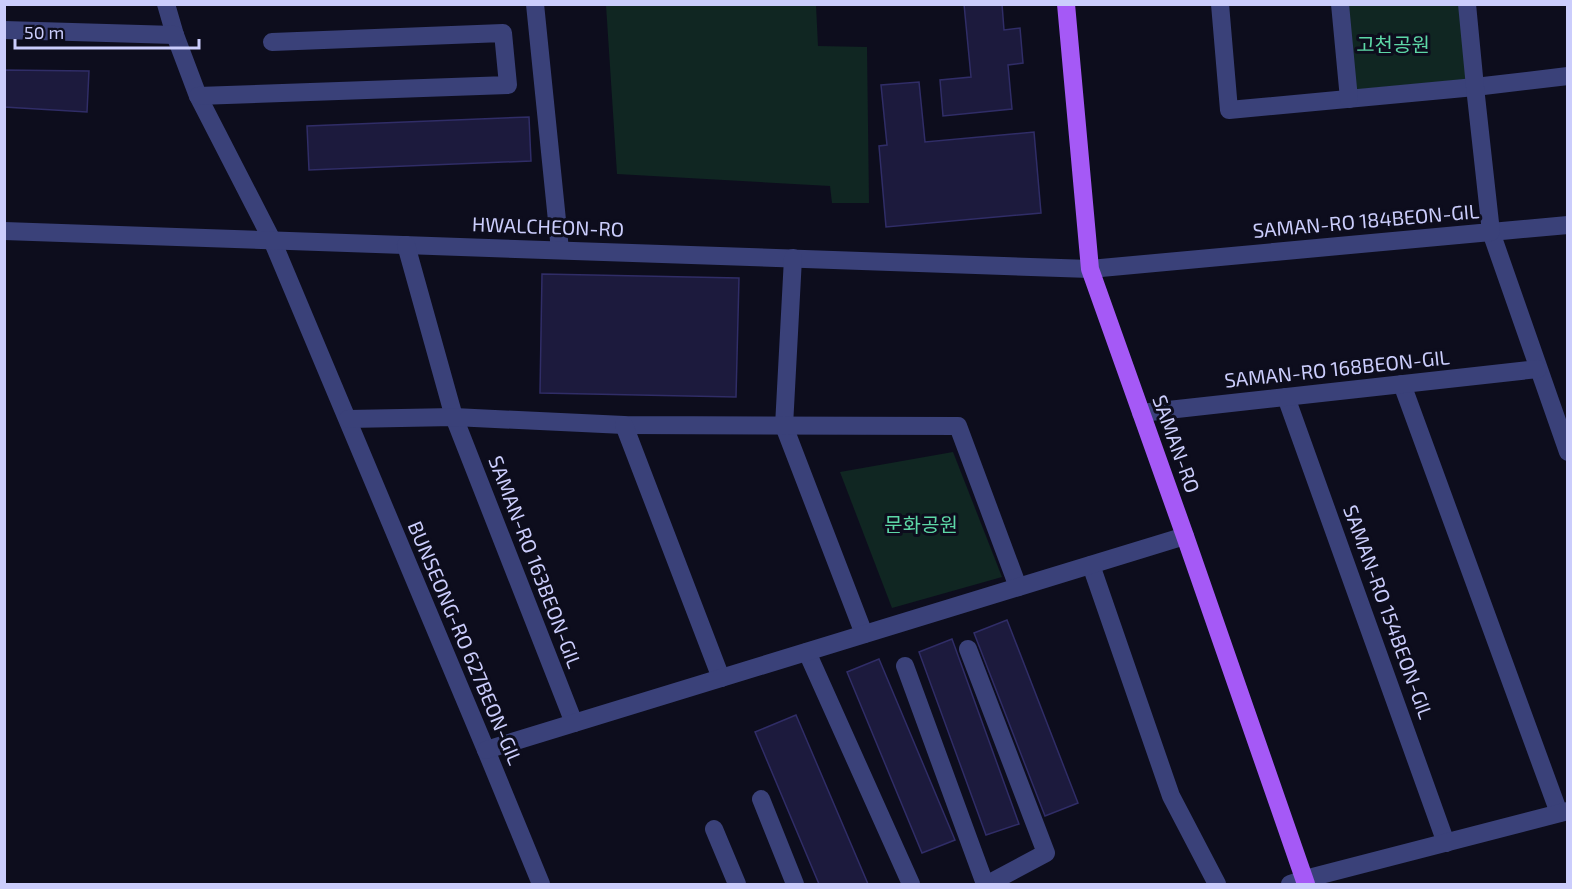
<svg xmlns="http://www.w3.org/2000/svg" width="1572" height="889" font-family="'Exo 2','Noto Sans KR',sans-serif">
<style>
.green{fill:#102622}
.building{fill:#1c1a3d;stroke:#302d67;stroke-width:1.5}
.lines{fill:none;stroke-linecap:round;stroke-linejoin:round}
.minor{stroke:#3a4179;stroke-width:18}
.major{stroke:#a559f6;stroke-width:18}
.labels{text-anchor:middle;stroke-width:6;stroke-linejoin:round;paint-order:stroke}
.park-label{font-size:20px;fill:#5dd7a7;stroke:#0d0d1d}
.street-label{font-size:20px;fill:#cbcdfc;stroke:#0d0d1d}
</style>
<rect width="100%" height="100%" fill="#0d0d1d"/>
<g class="green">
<polygon points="606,5 816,5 818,46 867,47 869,203 832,203 830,186 617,174"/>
<polygon points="1343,5 1462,5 1471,79 1352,90"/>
<polygon points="953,452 1002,577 892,608 840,472"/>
</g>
<g class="building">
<polygon points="964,4 1002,4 1004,30 1020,28 1023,63 1008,65 1012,109 943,116 940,80 971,77"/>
<polygon points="4,70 89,71 87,112 4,107"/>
<polygon points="919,82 925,142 1034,132 1041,213 886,227 879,146 887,145 881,85"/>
<polygon points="529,117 531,161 309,170 307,126"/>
<polygon points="542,274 739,278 736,397 540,393"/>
<polygon points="1007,620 1078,803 1045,816 974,633"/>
<polygon points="952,639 1019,824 986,835 919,652"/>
<polygon points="879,659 955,840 922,853 847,672"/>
<polygon points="796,715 868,884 819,884 755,732"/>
</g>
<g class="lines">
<g class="minor">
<polyline points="166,4 175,35 198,96 272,240 486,750 541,884"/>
<polyline points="535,4 560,250"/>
<polyline points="1220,4 1229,110 1475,87 1568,76"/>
<polyline points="1340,4 1349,99"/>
<polyline points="4,30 175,35"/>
<polyline points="198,96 508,85 503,33 272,42"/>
<polyline points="1568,225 1491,232 1568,452"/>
<polyline points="4,231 1090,269 1491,232 1475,87 1467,4"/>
<polyline points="406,245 454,417 574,723"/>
<polyline points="793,258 784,426 864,634"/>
<polyline points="1402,384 1559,813"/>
<polyline points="1286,397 1446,843"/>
<polyline points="1141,413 1538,369"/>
<polyline points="348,419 454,417 624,425 958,426 1018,587"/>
<polyline points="624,425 721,678"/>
<polyline points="1091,565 1171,796 1217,884"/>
<polyline points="968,649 1046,853 988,884"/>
<polyline points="807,652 911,884"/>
<polyline points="905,666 985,884"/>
<polyline points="486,750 1185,536"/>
<polyline points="761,799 795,884"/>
<polyline points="714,829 737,884"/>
<polyline points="1290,884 1305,879 1568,811"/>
</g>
<polyline class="major" points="1066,4 1090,269 1185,536 1306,884"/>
</g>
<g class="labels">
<g class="park-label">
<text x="1393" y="52">고천공원</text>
<text x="921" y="532">문화공원</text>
</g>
<g class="street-label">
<text transform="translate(1366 221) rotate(-5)" y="7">SAMAN-RO 184BEON-GIL</text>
<text transform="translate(548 227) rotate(2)" y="7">HWALCHEON-RO</text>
<text transform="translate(1337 369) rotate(-6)" y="7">SAMAN-RO 168BEON-GIL</text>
<text transform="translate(1176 444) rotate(70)" y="7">SAMAN-RO</text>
<text transform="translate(535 562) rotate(69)" y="7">SAMAN-RO 163BEON-GIL</text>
<text transform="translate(1388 612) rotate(70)" y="7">SAMAN-RO 154BEON-GIL</text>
<text transform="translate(465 643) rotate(67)" y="7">BUNSEONG-RO 627BEON-GIL</text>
</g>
</g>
<rect width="1572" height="889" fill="none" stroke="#cbcdfc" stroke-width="12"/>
<path d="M15 39v9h184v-9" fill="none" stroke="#cbcdfc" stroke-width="3"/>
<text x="24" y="39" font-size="18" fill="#cbcdfc" stroke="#0d0d1d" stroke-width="4.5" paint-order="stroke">50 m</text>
</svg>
